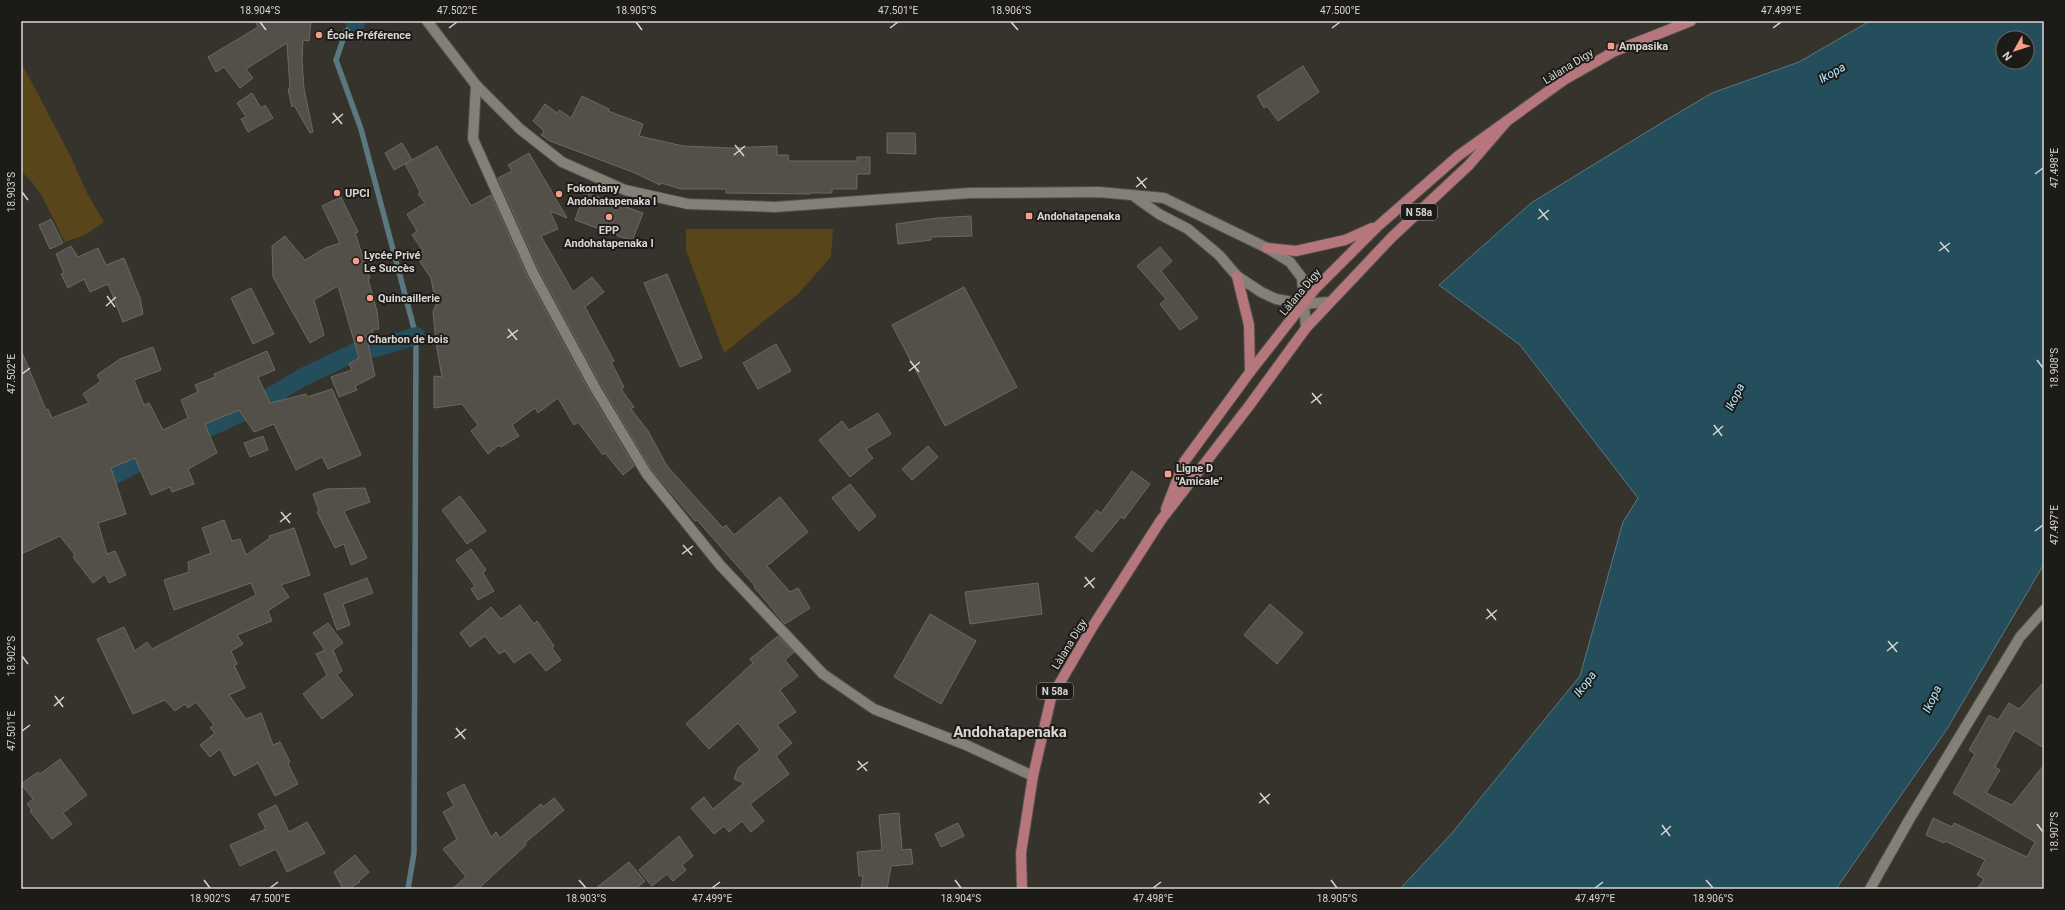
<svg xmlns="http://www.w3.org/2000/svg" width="2065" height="910" font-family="Roboto,sans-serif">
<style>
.green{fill:#584519}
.water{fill:#254e5c;stroke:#5b777f;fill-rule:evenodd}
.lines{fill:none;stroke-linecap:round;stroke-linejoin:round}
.stream{stroke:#5b777f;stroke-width:5.5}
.canal{stroke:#254e5c;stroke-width:18}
.building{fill:#535049;stroke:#6c6961}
.minor-casing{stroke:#524f4a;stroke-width:12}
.tertiary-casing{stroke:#524f4a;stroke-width:12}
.primary-casing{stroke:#524f4a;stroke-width:12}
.minor{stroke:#848078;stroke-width:10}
.tertiary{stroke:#848078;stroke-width:10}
.primary{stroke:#b5767c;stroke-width:10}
.ticks{fill:none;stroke:#d8d6d2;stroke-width:1.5}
.poi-dot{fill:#f49e89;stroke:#1d1b18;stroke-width:1.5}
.labels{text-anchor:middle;stroke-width:4;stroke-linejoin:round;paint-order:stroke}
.shield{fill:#1d1b18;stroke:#a09e9a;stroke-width:1}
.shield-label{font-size:10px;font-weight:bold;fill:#d8d6d2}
.poi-label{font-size:11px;font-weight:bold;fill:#d8d6d2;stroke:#1d1b18;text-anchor:start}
.street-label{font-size:11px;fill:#d8d6d2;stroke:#1d1b18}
.water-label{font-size:12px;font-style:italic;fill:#b2ebfe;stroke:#1d1b18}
.district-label{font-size:15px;font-weight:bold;fill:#d8d6d2;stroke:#1d1b18}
.neatline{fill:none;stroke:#d8d6d2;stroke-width:1.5}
.ticks-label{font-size:10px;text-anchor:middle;fill:#d8d6d2}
</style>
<rect width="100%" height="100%" fill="#36332d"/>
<g class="green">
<polygon points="21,62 70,155 87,193 104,222 85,235 65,242 42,196 32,182 21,171"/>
<polygon points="686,229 833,229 831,257 798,294 724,353 686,250"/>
</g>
<path class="water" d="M1870,21h174v543l-97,165 -111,160h-436l52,-56 128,-157 43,-154 15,-24 -118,-153 -81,-60 92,-82 132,-81 49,-29 87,-31zM2003,38h24v24h-24z"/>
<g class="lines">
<polyline class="stream" points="358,21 346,31 336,60 361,129 416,336 414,853 408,889"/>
<g class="canal">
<polyline points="354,21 356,23"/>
<polyline points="186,438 244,412 303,377 362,349 376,348 416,336"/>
<polyline points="92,487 159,452"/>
</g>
</g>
<g class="building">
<polygon points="255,21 311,21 309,41 303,40 302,61 304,89 313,132 310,133 294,105 292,107 288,89 290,89 287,43 246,69 253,78 240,88 224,67 216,72 208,57 258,27"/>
<polygon points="1303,66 1319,92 1278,121 1267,106 1264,108 1257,96"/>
<polygon points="252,93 261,108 265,105 273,118 248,132 241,119 246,117 237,103"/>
<polygon points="582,96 609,109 608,111 643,124 639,136 683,146 730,148 777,146 777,155 788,155 789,161 857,161 857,157 870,157 870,174 857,174 857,189 832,189 832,193 810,193 810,194 726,193 726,189 681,189 661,183 660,185 635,173 550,141 541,135 544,131 533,121 545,104 557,113 559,110 571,118"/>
<polygon points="887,133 915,133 916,154 887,153"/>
<polygon points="402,143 412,160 394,170 385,153"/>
<polygon points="437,146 471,206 491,195 527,276 588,389 634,466 623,475 605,453 603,455 578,422 574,425 558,398 538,413 535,408 512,425 519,436 501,447 499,445 488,454 471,431 478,425 462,404 434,408 434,376 442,377 436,343 433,312 436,305 431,278 416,256 423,251 412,235 417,231 407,214 425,203 418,194 420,192 405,164"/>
<polygon points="529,153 567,218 550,211 558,229 541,236 573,292 592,277 604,292 585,307 614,361 611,362 624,387 621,389 634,407 631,409 648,431 667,466 723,528 726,525 734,535 780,497 808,532 767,566 790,592 798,588 810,608 785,624 754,587 755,586 697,520 695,521 651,469 600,383 539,270 498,178 512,171 508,165"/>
<polygon points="585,192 643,213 632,241 575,220"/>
<polygon points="341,197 358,232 355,233 370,278 368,279 377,311 379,329 372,330 373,333 366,335 375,376 355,386 357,390 339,397 331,377 352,370 349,364 359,358 338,286 314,300 324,335 310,343 273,277 272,246 285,236 305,260 325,248 340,243 322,206"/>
<polygon points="971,216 972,236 931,237 931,240 898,244 896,224 937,218"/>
<polygon points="51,219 63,243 50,249 39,225"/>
<polygon points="71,246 78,257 98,248 106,265 124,258 140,298 143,314 123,322 108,284 90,292 84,279 68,288 61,274 64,273 56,254"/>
<polygon points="1160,247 1172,261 1161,271 1198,318 1180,330 1160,304 1166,299 1137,266"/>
<polygon points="667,274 702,358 680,367 644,283"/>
<polygon points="964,287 1017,387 945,426 892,325"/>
<polygon points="251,288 274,334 253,344 231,298"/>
<polygon points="776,344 791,371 758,389 743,363"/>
<polygon points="153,347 161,370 134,380 144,405 149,403 163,430 188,418 181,400 198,392 195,385 215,377 214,374 267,351 275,370 258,377 270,403 306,394 307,397 332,389 361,455 328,469 322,457 296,470 274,424 254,432 239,410 205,424 217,453 188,469 194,484 172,492 170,487 151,495 135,458 111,468 126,514 98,523 107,554 115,551 126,575 109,583 105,574 93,583 73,557 75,555 60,536 21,554 21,350 46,410 48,409 52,418 89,403 83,394 101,381 97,375 120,359"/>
<polygon points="878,413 891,434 866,449 873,458 850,477 819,440 842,421 849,430"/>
<polygon points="263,436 268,450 250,457 244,443"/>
<polygon points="928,446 938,457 912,480 902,469"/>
<polygon points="1132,471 1150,484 1124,519 1121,517 1092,552 1075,537 1097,510 1101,513"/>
<polygon points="850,484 876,516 859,531 832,498"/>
<polygon points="365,488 370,502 344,511 367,558 351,565 344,544 335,548 317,512 319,511 313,494 327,489"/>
<polygon points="460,496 486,531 467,544 442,510"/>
<polygon points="224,520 232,541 240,539 246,555 270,538 269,536 294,528 310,575 281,585 289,597 268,611 272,621 237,635 243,644 231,651 237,664 234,665 245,688 229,695 246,719 261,713 273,745 280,742 290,762 288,764 298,784 275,796 258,763 234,776 220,749 210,757 200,745 215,733 210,728 214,725 196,702 188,708 185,704 175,711 165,700 133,714 97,639 124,627 135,651 147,642 152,649 256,595 251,583 174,610 164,580 189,572 188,562 211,553 202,528"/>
<polygon points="471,549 486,570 483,573 494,591 478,600 471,589 475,586 456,560"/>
<polygon points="367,578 373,593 343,604 350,625 337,630 324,594"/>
<polygon points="1038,583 1042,614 970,624 965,592"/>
<polygon points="1270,604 1303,633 1277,664 1244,635"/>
<polygon points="520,605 534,624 537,621 554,646 552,648 561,660 546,671 530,652 514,663 505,651 499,654 485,636 470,647 460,633 491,607 501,619"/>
<polygon points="930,614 976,641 941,704 894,677"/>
<polygon points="328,623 343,643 333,650 342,671 337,675 353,695 322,719 303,694 327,675 316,654 325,650 313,633"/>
<polygon points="778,636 794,652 785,660 798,676 780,690 796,712 777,725 792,743 776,756 789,774 750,804 764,821 751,832 742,821 729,832 724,826 714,834 691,808 704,797 713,809 744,783 734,779 738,768 760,750 738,723 709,749 686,724 753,663 750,659"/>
<polygon points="2044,682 2044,748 2015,730 1995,767 2000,770 1986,793 2012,805 2044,765 2044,889 1977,889 1984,879 1977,875 1985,860 1945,841 1944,843 1926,835 1933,818 1952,827 1954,823 2027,857 2035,842 1953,793 1975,754 1969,750 1989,715 1998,720 2009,703 2019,709"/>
<polygon points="60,759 87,795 63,813 72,824 52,839 30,811 32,810 27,804 33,799 21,784 38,772 40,774"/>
<polygon points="464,784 491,837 496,832 500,838 541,804 543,807 554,798 564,810 525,843 526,845 478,889 452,889 466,877 443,849 457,839 443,812 454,806 447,793"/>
<polygon points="276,805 289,832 307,822 325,853 287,872 276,849 240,866 230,845 266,829 258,814"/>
<polygon points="899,813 902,850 911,849 913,864 891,866 887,889 861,889 863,876 859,876 857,852 882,850 879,815"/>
<polygon points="958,823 964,836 941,847 935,834"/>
<polygon points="679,836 693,856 682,865 686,870 673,881 667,874 652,886 639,870"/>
<polygon points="355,855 369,872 359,881 360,882 348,889 343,889 334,872"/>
<polygon points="629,862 645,881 635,889 595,889"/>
</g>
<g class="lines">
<g class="minor-casing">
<g id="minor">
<polyline points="476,85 473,139 533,273 594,386 646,473 720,565 823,674 874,709 966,745 1033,776"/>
<polyline points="1870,889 1909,820 2020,637 2044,610"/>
</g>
</g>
<g class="tertiary-casing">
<g id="tertiary">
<polyline points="427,21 476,85 520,129 562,162 625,190 688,204 775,207 970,193 1099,192 1164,198 1267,248 1290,262 1302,278 1306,328"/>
<polyline points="1135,197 1159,214 1188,229 1219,255 1237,276 1261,292 1276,299 1303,304 1329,302"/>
</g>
</g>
<g class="primary-casing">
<g id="primary">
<polyline points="1267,248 1296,251 1345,240 1372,228"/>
<polyline points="1237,276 1249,325 1250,372"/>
<polyline points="1166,509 1184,462 1250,372 1315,289 1378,226 1458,156 1564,80 1615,51 1691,21"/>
<polyline points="1022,889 1021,853 1033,776 1051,698 1093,626 1161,520 1249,406 1306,328 1392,237 1469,165 1507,121"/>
</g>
</g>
<use href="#minor" class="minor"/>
<use href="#tertiary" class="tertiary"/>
<use href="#primary" class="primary"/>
</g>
<path class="ticks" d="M260,22l6,8M636,22l6,8M1011,22l7,8M449,28l8,-6M890,28l8,-6M1332,28l8,-6M1773,28l8,-6M333,113l9,11M332,123l11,-9M735,145l9,11M734,155l11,-9M2035,174l8,-6M1137,177l9,11M1136,187l11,-9M22,192l6,8M1539,209l9,11M1538,219l11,-9M1940,242l9,10M1939,251l11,-8M107,296l8,11M106,306l10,-9M508,329l9,11M507,338l11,-8M2037,360l6,8M910,361l9,11M909,371l11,-9M22,374l8,-6M1312,393l9,11M1311,403l11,-9M1714,425l8,11M1713,435l10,-9M281,512l9,11M280,522l11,-9M2035,531l8,-6M683,545l9,10M682,554l11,-8M1085,577l9,11M1084,587l11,-9M1487,609l9,11M1486,619l11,-9M1888,641l9,11M1887,651l11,-9M22,656l6,8M55,696l8,11M54,706l10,-9M456,728l9,11M22,731l8,-6M455,738l11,-9M858,761l9,10M857,770l11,-8M1260,793l9,11M1259,803l11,-9M2037,824l6,8M1662,825l8,11M1661,835l10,-9M204,880l6,8M579,880l7,8M955,880l6,8M1331,880l6,8M1706,880l7,8M270,888l8,-6M712,888l8,-6M1153,888l8,-6M1595,888l8,-6"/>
<g class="poi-dot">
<circle cx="319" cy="35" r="4"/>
<rect x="1607" y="42" width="8" height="8" rx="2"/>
<circle cx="337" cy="193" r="4"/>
<circle cx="559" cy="194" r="4"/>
<rect x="1025" y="212" width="8" height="8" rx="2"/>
<circle cx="609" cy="217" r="4"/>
<circle cx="356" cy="261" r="4"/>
<circle cx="370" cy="298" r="4"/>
<circle cx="360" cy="339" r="4"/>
<rect x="1164" y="470" width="8" height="8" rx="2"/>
</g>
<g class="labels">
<g class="shield">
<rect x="1401" y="204" width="36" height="16" rx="3"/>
<rect x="1037" y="683" width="36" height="16" rx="3"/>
</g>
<g class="shield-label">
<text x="1419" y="216">N 58a</text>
<text x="1055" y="695">N 58a</text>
</g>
<g class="poi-label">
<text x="327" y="39">École Préférence</text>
<text x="1619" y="50">Ampasika</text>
<text x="567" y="192">Fokontany<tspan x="567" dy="13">Andohatapenaka I</tspan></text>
<text x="345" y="197">UPCI</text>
<text x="1037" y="220">Andohatapenaka</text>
<text x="609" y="234" text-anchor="middle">EPP<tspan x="609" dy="13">Andohatapenaka I</tspan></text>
<text x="364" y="259">Lycée Privé<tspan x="364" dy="13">Le Succès</tspan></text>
<text x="378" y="302">Quincaillerie</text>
<text x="368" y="343">Charbon de bois</text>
<text x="1176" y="472">Ligne D<tspan x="1176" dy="13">"Amicale"</tspan></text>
</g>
<g class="street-label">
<text transform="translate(1568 66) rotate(-32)" y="4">Làlana Digy</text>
<text transform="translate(1300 292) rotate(-50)" y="4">Làlana Digy</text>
<text transform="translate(1069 644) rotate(-59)" y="4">Làlana Digy</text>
</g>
<g class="water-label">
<text transform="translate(1832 73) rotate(-30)" y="4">Ikopa</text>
<text transform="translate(1735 397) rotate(-64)" y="4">Ikopa</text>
<text transform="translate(1585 684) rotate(-53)" y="4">Ikopa</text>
<text transform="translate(1932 699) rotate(-65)" y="4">Ikopa</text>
</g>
<g class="district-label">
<text x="1010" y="737">Andohatapenaka</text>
</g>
</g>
<rect width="2065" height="910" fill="none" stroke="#1d1b18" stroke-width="44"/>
<g transform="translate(2015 50) rotate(231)"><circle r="19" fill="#1d1b18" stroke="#686662"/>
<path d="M0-3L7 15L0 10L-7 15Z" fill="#f49e89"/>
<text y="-6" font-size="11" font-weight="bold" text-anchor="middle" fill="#d8d6d2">N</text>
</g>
<rect x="22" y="22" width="2021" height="866" class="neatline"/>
<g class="ticks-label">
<text x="260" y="14">18.904°S</text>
<text x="457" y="14">47.502°E</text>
<text x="636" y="14">18.905°S</text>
<text x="898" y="14">47.501°E</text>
<text x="1011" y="14">18.906°S</text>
<text x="1340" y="14">47.500°E</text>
<text x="1781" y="14">47.499°E</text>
<text transform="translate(2054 168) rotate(-90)" y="4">47.498°E</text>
<text transform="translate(11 192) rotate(-90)" y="4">18.903°S</text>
<text transform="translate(2054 368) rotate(-90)" y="4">18.908°S</text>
<text transform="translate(11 374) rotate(-90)" y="4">47.502°E</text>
<text transform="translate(2054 525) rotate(-90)" y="4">47.497°E</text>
<text transform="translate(11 656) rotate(-90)" y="4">18.902°S</text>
<text transform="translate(11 731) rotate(-90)" y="4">47.501°E</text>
<text transform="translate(2054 832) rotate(-90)" y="4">18.907°S</text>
<text x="210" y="902">18.902°S</text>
<text x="270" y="902">47.500°E</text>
<text x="586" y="902">18.903°S</text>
<text x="712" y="902">47.499°E</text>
<text x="961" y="902">18.904°S</text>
<text x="1153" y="902">47.498°E</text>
<text x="1337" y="902">18.905°S</text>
<text x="1595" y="902">47.497°E</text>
<text x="1713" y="902">18.906°S</text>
</g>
</svg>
